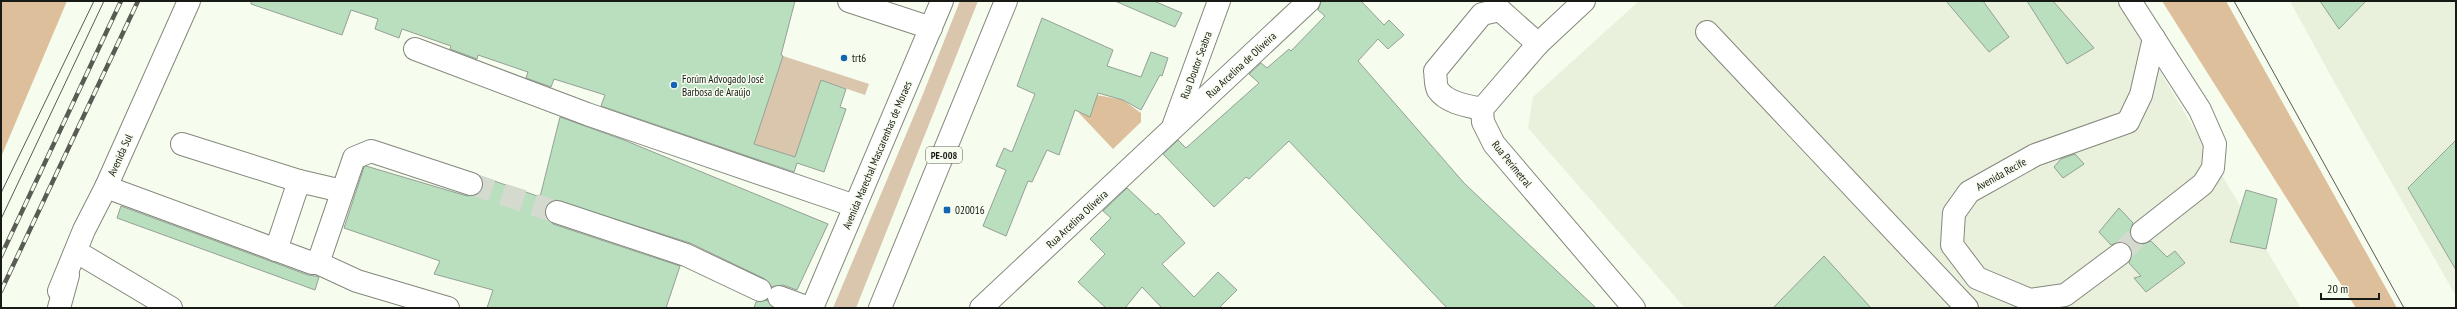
<svg xmlns="http://www.w3.org/2000/svg" width="2457" height="309" font-family="'PT Sans Narrow',sans-serif">
<style>
.built{fill:#e9f0dc}
.green{fill:#dac5ad}
.forest{fill:#ddbf9b}
.building{fill:#b9dfbf;stroke:#95a096}
.lines{fill:none;stroke-linecap:round;stroke-linejoin:round}
.minor-tunnel{stroke:#d5dace;stroke-width:22;stroke-dasharray:22 11;stroke-linecap:butt}
.minor-casing{stroke:#83887c;stroke-width:24}
.major-casing{stroke:#83887c;stroke-width:24}
.highway-casing{stroke:#83887c;stroke-width:24}
.minor{stroke:#fff;stroke-width:22}
.major{stroke:#fff;stroke-width:22}
.highway{stroke:#fff;stroke-width:22}
.tram{stroke:#595c55;stroke-width:1}
.rail-casing{stroke:#595c55;stroke-width:4.5}
.rail{stroke:#f6fcee;stroke-width:3;stroke-dasharray:9;stroke-linecap:butt}
.poi-dot{fill:#1365b3;stroke:#f6fcee;stroke-width:1.5}
.labels{text-anchor:middle;stroke-width:3;stroke-linejoin:round;paint-order:stroke}
.shield{fill:#f6fcee;stroke:#5b5e57;stroke-width:1}
.shield-label{font-size:10px;font-weight:bold;fill:#181a16}
.poi-label{font-size:11px;fill:#181a16;stroke:#f6fcee;text-anchor:start}
.street-label{font-size:11px;fill:#181a16;stroke:#f6fcee}
</style>
<rect width="100%" height="100%" fill="#f6fcee"/>
<g class="built">
<polygon points="1639,1 2118,1 2301,308 1685,308 1528,128 1533,97"/>
<polygon points="2290,1 2456,1 2456,296 2332,78"/>
</g>
<g class="green">
<polygon points="960,1 978,1 856,308 833,308 921,99"/>
<polygon points="783,56 869,84 865,95 821,80 795,157 754,144"/>
</g>
<g class="forest">
<polygon points="1,1 67,1 1,157"/>
<polygon points="2162,1 2226,1 2397,308 2356,308"/>
<polygon points="1097,95 1123,100 1141,113 1141,122 1113,149 1078,112 1090,117"/>
</g>
<g class="building">
<polygon points="251,1 795,1 781,55 783,56 754,144 795,157 821,80 846,89 840,107 846,109 824,172 797,163 794,172 601,106 605,95 554,79 551,87 526,78 528,72 478,55 477,59 450,49 451,46 402,29 399,38 375,29 378,19 351,10 342,35 251,4"/>
<polygon points="1115,1 1154,1 1182,13 1175,27"/>
<polygon points="1321,1 1361,1 1384,25 1389,20 1404,35 1388,49 1378,39 1358,61 1464,183 1596,308 1447,308 1289,141 1249,179 1246,177 1214,207 1163,154 1178,140 1186,148 1259,83 1249,74 1261,63 1267,68 1289,49 1291,51 1325,16 1318,10"/>
<polygon points="1946,1 1983,1 2009,37 1989,52"/>
<polygon points="2027,1 2053,1 2094,48 2067,64"/>
<polygon points="2320,1 2366,1 2339,29"/>
<polygon points="1042,18 1113,50 1107,66 1141,77 1151,52 1168,58 1162,76 1160,75 1141,110 1123,100 1098,93 1090,117 1075,110 1059,155 1047,150 1032,182 1028,181 1006,236 983,226 1006,170 996,166 1004,148 1012,152 1035,94 1017,86"/>
<polygon points="560,117 624,140 828,224 797,290 783,285 772,287 765,279 690,243 555,200 548,203 545,208 545,215 553,224 680,266 666,308 487,308 493,290 434,274 440,261 344,228 364,167 366,166 467,196 479,194 483,188 480,176 540,197"/>
<polygon points="2456,140 2456,270 2408,188"/>
<polygon points="2075,154 2084,164 2063,178 2054,167 2061,159"/>
<polygon points="1127,188 1156,215 1158,213 1185,243 1162,264 1194,297 1218,272 1237,290 1219,308 1162,308 1142,287 1125,308 1106,308 1078,282 1105,254 1090,239 1111,218 1103,211"/>
<polygon points="2246,190 2277,199 2266,249 2230,242"/>
<polygon points="121,206 308,275 315,276 319,277 315,290 117,218"/>
<polygon points="2119,208 2133,223 2130,233 2132,240 2143,244 2151,241 2167,257 2175,251 2185,263 2146,292 2134,278 2141,276 2129,263 2132,253 2130,246 2119,242 2111,245 2099,232"/>
<polygon points="1824,256 1871,308 1773,308"/>
<polygon points="767,300 774,308 754,308 756,302"/>
</g>
<g class="lines">
<g class="minor-tunnel">
<polyline points="471,184 557,212"/>
<polyline points="2120,254 2142,232"/>
</g>
<g class="minor-casing">
<g id="minor">
<polyline points="849,1 931,28"/>
<polyline points="1584,1 1538,44 1482,109 1483,122 1494,144 1634,308"/>
<polyline points="2130,1 2200,110 2215,144 2213,168 2203,184 2142,232"/>
<polyline points="1707,32 1967,308"/>
<polyline points="415,49 587,114 855,206"/>
<path d="M1482,109c-14,-3 -35,-6 -44,-19 -3,-5 -2,-14 -3,-19l47,-57 18,-4 38,34"/>
<polyline points="1174,124 1219,1"/>
<polyline points="182,144 299,181"/>
<polyline points="106,187 312,263 318,263 354,158 371,151 471,184"/>
<polyline points="557,212 686,255 760,290"/>
<polyline points="276,250 299,181 342,191"/>
<polyline points="77,252 171,308"/>
<polyline points="2120,254 2065,295 2030,300 1977,278 1952,245 1954,213 1969,192 2035,155 2128,122 2141,95 2154,38"/>
<polyline points="318,263 357,281 448,308"/>
<polyline points="59,291 84,230 106,187 189,1"/>
<polyline points="779,297 809,308"/>
<polyline points="981,308 1309,1"/>
</g>
</g>
<g class="major-casing">
<polyline id="major" points="59,308 68,275"/>
</g>
<g class="highway-casing">
<g id="highway">
<polyline points="812,308 942,1"/>
<polyline points="880,308 1006,1"/>
</g>
</g>
<use href="#minor" class="minor"/>
<use href="#major" class="major"/>
<use href="#highway" class="highway"/>
<g class="tram">
<polyline points="2234,1 2404,308"/>
<polyline points="1,193 94,1"/>
<polyline points="1,219 104,1"/>
</g>
<g class="rail-casing">
<g id="rail">
<polyline points="1,256 121,1"/>
<polyline points="1,291 138,1"/>
</g>
</g>
<use href="#rail" class="rail"/>
</g>
<g class="poi-dot">
<circle cx="844" cy="58" r="4"/>
<circle cx="674" cy="85" r="4"/>
<rect x="943" y="206" width="8" height="8" rx="2"/>
</g>
<g class="labels">
<rect class="shield" x="926" y="147" width="36" height="16" rx="3"/>
<g class="shield-label">
<text x="944" y="159">PE-008</text>
</g>
<g class="poi-label">
<text x="852" y="62">trt6</text>
<text x="682" y="83">Forúm Advogado José<tspan x="682" dy="13">Barbosa de Araújo</tspan></text>
<text x="955" y="214">020016</text>
</g>
<g class="street-label">
<text transform="translate(1196 65) rotate(-70)" y="4">Rua Doutor Seabra</text>
<text transform="translate(1241 65) rotate(-43)" y="4">Rua Arcelina de Oliveira</text>
<text transform="translate(120 155) rotate(-66)" y="4">Avenida Sul</text>
<text transform="translate(877 155) rotate(-67)" y="4">Avenida Marechal Mascarenhas de Moraes</text>
<text transform="translate(1512 164) rotate(51)" y="4">Rua Perimetral</text>
<text transform="translate(2001 174) rotate(-29)" y="4">Avenida Recife</text>
<text transform="translate(1077 219) rotate(-43)" y="4">Rua Arcelina Oliveira</text>
</g>
</g>
<rect width="2457" height="309" fill="none" stroke="#181a16" stroke-width="4"/>
<path d="M2321 293v6h58v-6" fill="none" stroke="#181a16" stroke-width="2"/>
<text x="2327" y="293" font-size="12" fill="#181a16" stroke="#f6fcee" stroke-width="3" paint-order="stroke">20 m</text>
</svg>
